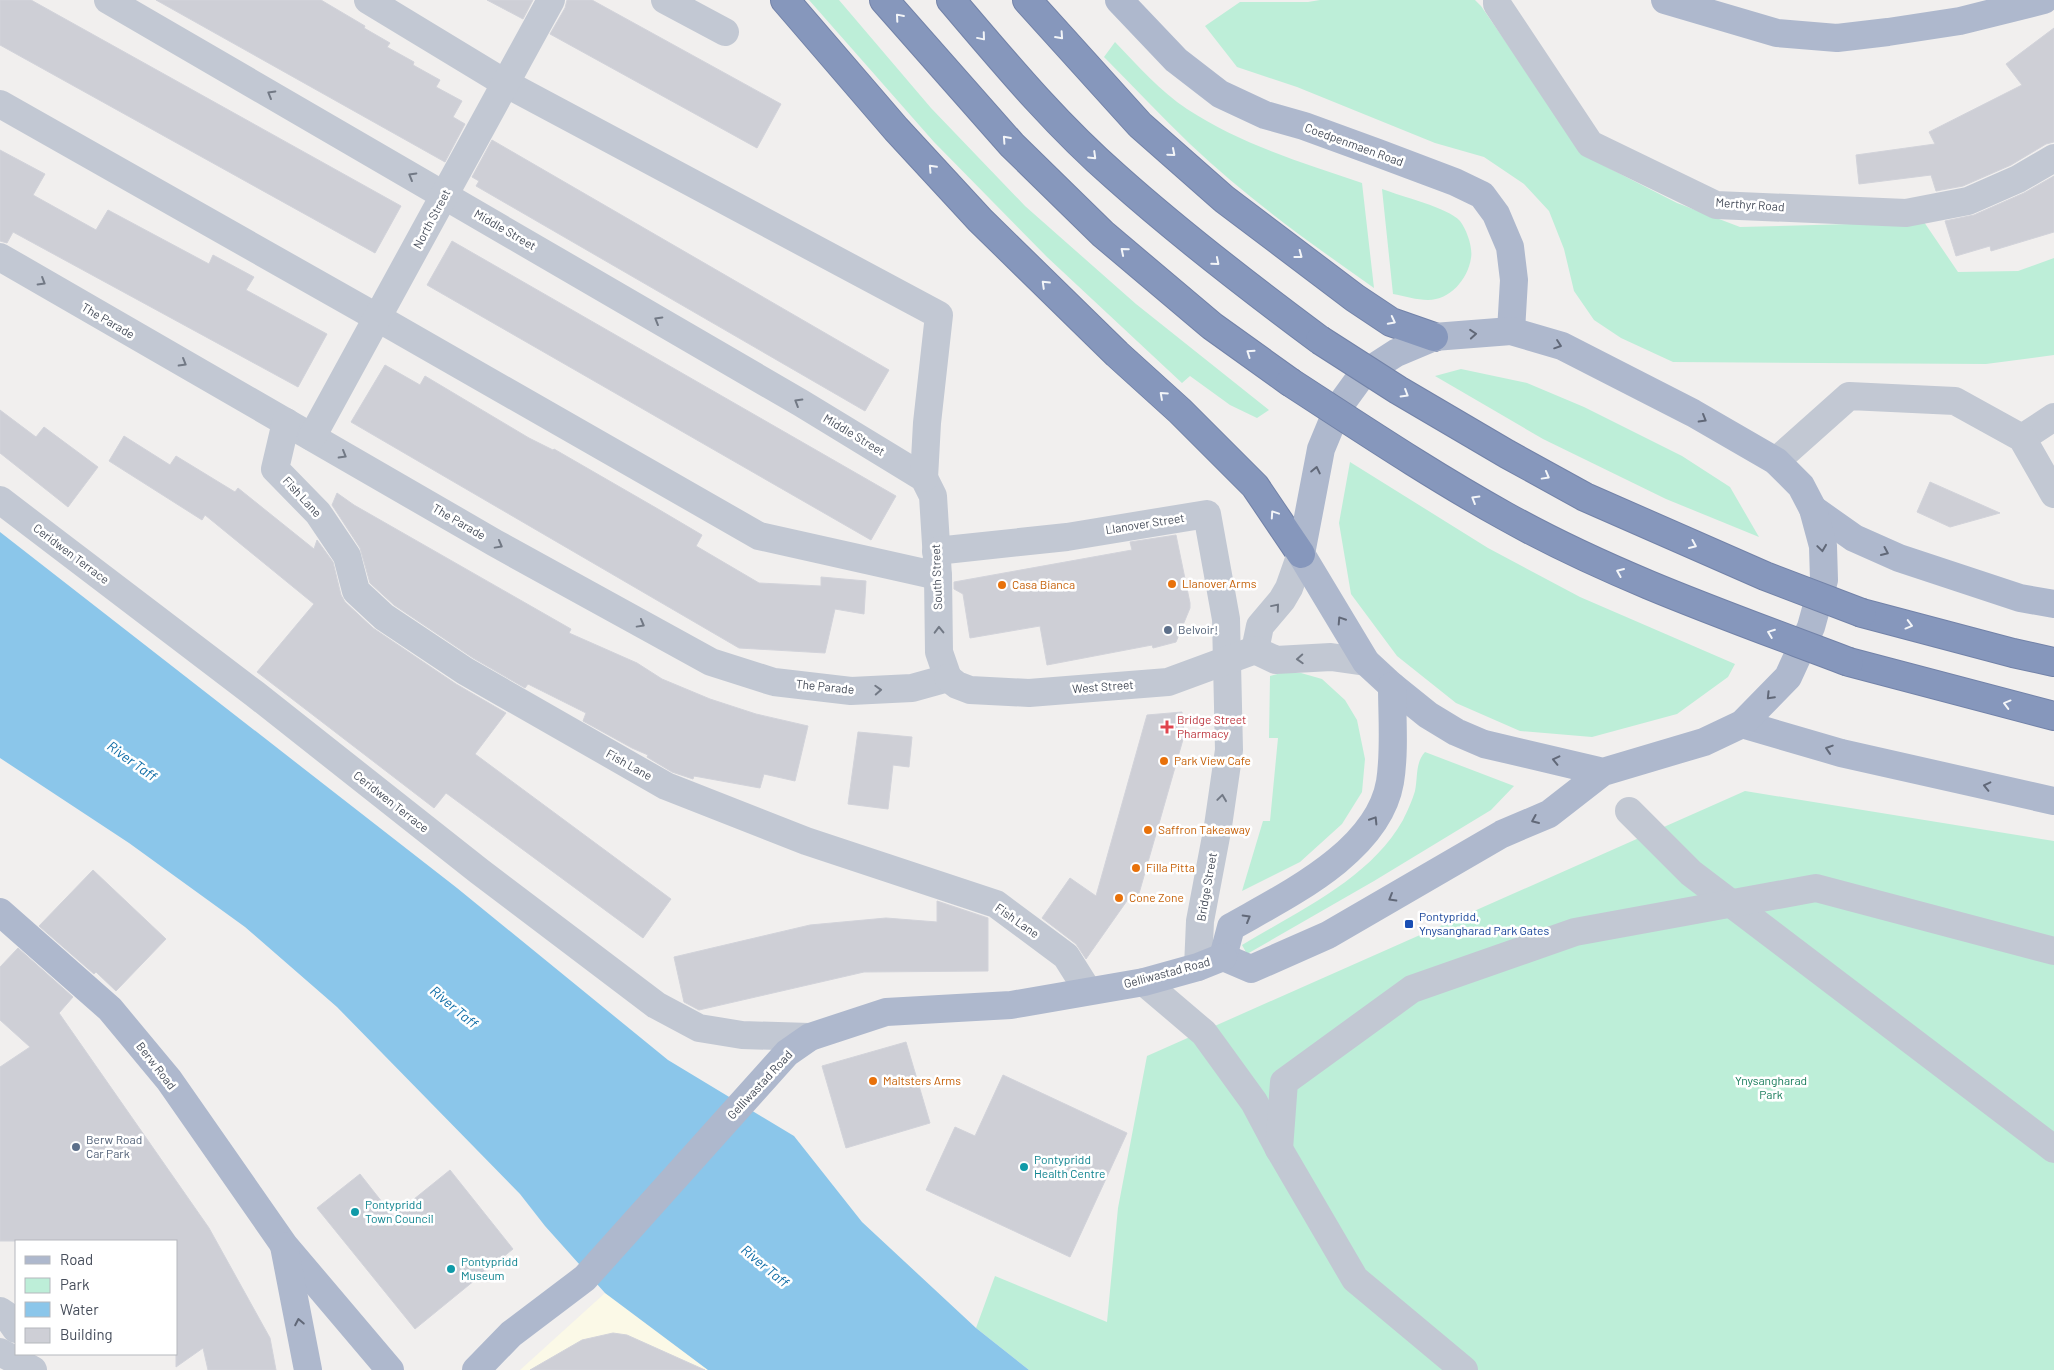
<svg xmlns="http://www.w3.org/2000/svg" width="2054" height="1370" font-family="Barlow,sans-serif">
<style>
.commercial{fill:#fbf9e7}
.green{fill:#bdeed8}
.water{fill:#8bc6ea}
.building{fill:#cecfd6;stroke:#d2d3da}
.lines{fill:none;stroke-linecap:round;stroke-linejoin:round}
.highway-casing{stroke:#7282a8;stroke-width:30}
.minor{stroke:#c2c8d3;stroke-width:28}
.major{stroke:#aeb8cd;stroke-width:28}
.highway{stroke:#8697bc;stroke-width:28}
.highway-bridge-casing{stroke:#7282a8;stroke-width:30;stroke-linecap:butt}
.highway-bridge{stroke:#8697bc;stroke-width:28}
.oneway{stroke:#f3f5f8}
.oneway2{stroke:#727985}
.oneway3{stroke:#616878}
.food-dot{fill:#e8710a;stroke:#fff;stroke-width:2}
.service-dot{fill:#5c6f8a;stroke:#fff;stroke-width:2}
.health-dot{fill:#e0444e;stroke:#fff;stroke-width:2}
.transit-dot{fill:#1a4fb4;stroke:#fff;stroke-width:2}
.culture-dot{fill:#0f9aa8;stroke:#fff;stroke-width:2}
.labels{text-anchor:middle;stroke-width:5;stroke-linejoin:round;paint-order:stroke}
.street-label{font-size:12px;fill:#474e5b;stroke:#fff}
.food-label{font-size:12px;fill:#c56008;stroke:#fff;text-anchor:start}
.service-label{font-size:12px;fill:#4e5e75;stroke:#fff;text-anchor:start}
.health-label{font-size:12px;fill:#be3a42;stroke:#fff;text-anchor:start}
.transit-label{font-size:12px;fill:#164399;stroke:#fff;text-anchor:start}
.park-label{font-size:12px;fill:#187c5b;stroke:#fff}
.culture-label{font-size:12px;fill:#0d838f;stroke:#fff;text-anchor:start}
.water-label{font-size:14px;font-style:italic;fill:#0e6ca6;stroke:#fff}
</style>
<rect width="100%" height="100%" fill="#f1efee"/>
<polygon class="commercial" points="605,1293 708,1370 520,1370"/>
<g class="green">
<polygon points="809,0 839,0 931,108 1025,206 1136,304 1269,410 1257,418 1230,405 1190,376 1182,383 1047,257 934,142"/>
<polygon points="1320,0 1475,0 1481,6 1585,156 1677,203 1740,227 1924,222 1958,272 2018,271 2054,258 2054,355 1986,364 1673,362 1621,338 1594,320 1574,291 1564,249 1549,211 1524,184 1484,157 1435,143 1297,87 1237,67 1205,26 1240,2 1308,2"/>
<path d="M1115,42c23,24 45,49 72,67 53,35 116,54 175,74l12,105c-64,-45 -127,-90 -184,-144 -29,-28 -57,-58 -86,-87z"/>
<path d="M1382,189c18,7 67,19 78,32 7,9 13,27 11,37 -3,21 -21,42 -43,42 -11,0 -24,-4 -35,-6z"/>
<polygon points="1461,369 1527,383 1584,407 1682,456 1730,487 1759,537 1666,499 1543,439 1435,376"/>
<polygon points="1350,462 1488,548 1580,597 1735,664 1728,677 1677,714 1592,737 1520,731 1456,703 1397,656 1351,594 1339,523"/>
<polygon points="1281,673 1301,673 1322,679 1345,700 1357,720 1365,759 1362,792 1342,824 1300,862 1242,891 1263,821 1270,821 1278,738 1269,738 1270,676"/>
<path d="M1425,752l89,34 -23,24 -117,71 -127,73 -5,-9c56,-34 128,-66 161,-125 4,-8 9,-19 12,-29 3,-13 0,-28 10,-39z"/>
<polygon points="1745,791 2054,841 2054,1370 1029,1370 976,1328 995,1276 1107,1322 1118,1208 1147,1056"/>
</g>
<polygon class="water" points="0,532 457,888 668,1060 794,1136 862,1222 976,1328 1029,1370 708,1370 605,1293 545,1226 520,1194 337,1007 245,927 129,843 0,758"/>
<g class="building">
<polygon points="0,0 31,0 401,206 375,253 0,45"/>
<polygon points="156,0 321,0 365,26 364,28 390,43 387,47 414,62 413,65 440,80 436,87 462,101 453,117 465,124 445,162"/>
<polygon points="487,0 533,0 523,19"/>
<polygon points="567,0 592,0 781,104 757,148 550,34 565,8"/>
<polygon points="2054,28 2054,142 2046,144 2011,165 1963,186 1936,191 1931,175 1859,184 1856,155 1935,144 1929,132 2022,85 2006,64"/>
<polygon points="492,140 889,370 865,411 476,186 479,181 472,177"/>
<polygon points="0,150 45,174 33,195 96,230 108,210 209,264 213,255 254,277 246,290 327,334 298,387 13,232 7,243 0,241"/>
<polygon points="2054,176 2054,232 1991,251 1990,246 1956,256 1945,221 1974,215 2024,193"/>
<polygon points="452,241 896,496 871,540 427,285"/>
<polygon points="385,365 420,385 425,376 529,438 553,450 554,449 658,509 702,535 696,546 759,583 821,586 821,577 866,581 864,614 835,609 825,653 739,648 351,422"/>
<polygon points="0,410 36,437 44,427 98,467 68,507 0,453"/>
<polygon points="124,436 170,465 176,456 235,492 238,488 314,549 317,540 333,562 341,595 345,602 373,628 456,684 506,713 475,754 671,899 643,938 446,793 434,808 257,672 314,604 205,515 202,520 109,461"/>
<polygon points="1930,482 2000,513 1950,527 1917,512"/>
<polygon points="337,493 354,505 571,629 569,633 637,663 662,679 710,699 756,714 808,726 795,781 764,774 760,788 694,776 693,779 672,772 647,757 648,755 632,748 583,721 586,713 528,684 525,688 473,658 394,605 370,583 360,548 332,505"/>
<polygon points="1176,535 1190,603 1190,608 1176,642 1153,648 1152,645 1047,665 1040,626 970,638 963,594 954,589 954,582 1132,550 1130,542"/>
<polygon points="1182,712 1184,736 1138,897 1131,895 1086,959 1076,944 1042,918 1070,878 1096,896 1147,715"/>
<polygon points="858,732 912,737 909,767 893,765 888,809 848,804"/>
<polygon points="93,870 166,939 116,991 96,972 94,974 39,926"/>
<polygon points="937,901 988,918 988,971 864,972 699,1010 684,1002 674,957 810,925 886,918 937,922"/>
<polygon points="18,948 73,997 59,1013 209,1228 270,1338 276,1370 208,1370 203,1348 176,1367 176,1241 0,1241 0,1067 30,1047 0,1020 0,967"/>
<polygon points="906,1042 930,1123 846,1148 822,1066"/>
<polygon points="1003,1075 1127,1133 1070,1257 926,1190 955,1127 975,1136"/>
<polygon points="450,1170 513,1249 415,1329 317,1208 360,1174 393,1216"/>
<polygon points="613,1333 627,1335 705,1370 530,1370 582,1340"/>
</g>
<g class="lines">
<g class="highway-casing">
<g id="highway">
<polyline points="785,0 896,129 980,220 1117,354 1180,411 1255,486 1301,554"/>
<polyline points="884,0 1012,145 1103,234 1212,326 1290,382"/>
<path d="M951,0c52,61 104,124 165,177 65,58 134,111 204,163"/>
<polyline points="1027,0 1140,125 1224,199 1355,298 1391,322 1434,337"/>
<polyline points="1862,613 2013,653 2054,662"/>
<polyline points="1849,662 2054,716"/>
</g>
</g>
<g class="minor">
<polyline points="108,0 801,403 924,478 933,496 938,576 939,652 948,678"/>
<polyline points="368,0 505,83 939,315 927,423 924,478"/>
<polyline points="665,0 725,32"/>
<polyline points="1497,0 1497,4 1590,144 1716,205 1906,213 1968,201 2018,179 2054,158"/>
<polyline points="0,104 378,318 759,536 938,576"/>
<polyline points="0,257 495,543 711,662 774,682 851,691 912,688 948,678"/>
<polyline points="286,422 275,469 318,513 347,556 356,591 384,617 465,671 666,786 806,841 996,904 1066,956 1088,991"/>
<polyline points="312,437 551,0"/>
<polyline points="2022,438 2054,417"/>
<polyline points="1776,461 1849,396 1955,401 2022,438 2054,494"/>
<polyline points="0,500 255,694 479,871 656,1005 699,1028 742,1035 810,1037"/>
<polyline points="936,551 1067,537 1207,514 1226,619 1229,750 1218,826 1200,921 1198,967"/>
<polyline points="1255,650 1260,626 1282,600 1289,588 1301,554"/>
<polyline points="948,678 957,685 970,690 1029,693 1168,682 1255,650 1276,660 1331,657 1366,662"/>
<polyline points="1629,811 1691,873 2054,1149"/>
<polyline points="1144,982 1204,1033 1254,1102 1279,1149 1355,1279 1464,1370"/>
<polyline points="1279,1149 1284,1082 1412,989 1575,932 1816,888 2054,951"/>
<polyline points="0,1311 6,1315 16,1329"/>
<polyline points="0,1352 33,1370"/>
</g>
<g class="major">
<polyline points="1119,0 1176,60 1220,94 1265,115 1304,126 1378,153 1455,182 1482,195 1496,214 1510,247 1514,280 1511,331"/>
<polyline points="1665,0 1777,33 1837,38 1888,32 1960,21 2044,0"/>
<polyline points="1813,509 1854,538 1899,558 2020,598 2054,604"/>
<polyline points="1742,724 1841,753 2054,801"/>
<polyline points="0,912 110,1009 169,1080 284,1245 390,1370"/>
<polyline points="1223,957 1251,969 1328,935 1502,834 1549,814 1603,772 1704,742 1742,724 1788,677 1811,627 1824,580 1823,546 1813,509 1801,486 1776,461 1693,413 1562,346 1511,331 1434,337 1396,353 1362,375 1338,408 1321,449 1301,554 1366,662 1392,686 1428,715 1456,732 1484,744 1603,772"/>
<path d="M1223,957l8,-30c56,-32 147,-75 159,-145 5,-31 2,-65 2,-96"/>
<polyline points="284,1246 308,1370"/>
<polyline points="476,1370 511,1334 585,1278 787,1053 810,1037 886,1012 1011,1005 1144,982 1198,967 1223,957"/>
</g>
<use href="#highway" class="highway"/>
<g class="highway-bridge-casing">
<g id="highway-bridge">
<polyline points="1320,340 1398,390 1507,454 1585,497 1765,576 1862,613"/>
<path d="M1290,382c71,46 141,93 215,134 109,61 228,102 344,146"/>
</g>
</g>
<use href="#highway-bridge" class="highway-bridge"/>
</g>
<defs><path id="oneway-chevron" d="M-2-3.5L2.5 0L-2 3.5" fill="none" stroke-width="1.6" stroke-linecap="round" stroke-linejoin="round" transform="scale(1.25)"/></defs>
<g class="oneway">
<use href="#oneway-chevron" transform="translate(899 17) rotate(-131)"/>
<use href="#oneway-chevron" transform="translate(1060 36) rotate(48)"/>
<use href="#oneway-chevron" transform="translate(982 37) rotate(50)"/>
<use href="#oneway-chevron" transform="translate(1006 139) rotate(-132)"/>
<use href="#oneway-chevron" transform="translate(1172 153) rotate(41)"/>
<use href="#oneway-chevron" transform="translate(1093 156) rotate(44)"/>
<use href="#oneway-chevron" transform="translate(932 168) rotate(-133)"/>
<use href="#oneway-chevron" transform="translate(1124 251) rotate(-140)"/>
<use href="#oneway-chevron" transform="translate(1299 255) rotate(37)"/>
<use href="#oneway-chevron" transform="translate(1216 262) rotate(40)"/>
<use href="#oneway-chevron" transform="translate(1045 284) rotate(-136)"/>
<use href="#oneway-chevron" transform="translate(1392 321) rotate(27)"/>
<use href="#oneway-chevron" transform="translate(1250 353) rotate(-145)"/>
<use href="#oneway-chevron" transform="translate(1405 394) rotate(31)"/>
<use href="#oneway-chevron" transform="translate(1163 395) rotate(-138)"/>
<use href="#oneway-chevron" transform="translate(1546 476) rotate(29)"/>
<use href="#oneway-chevron" transform="translate(1475 499) rotate(-149)"/>
<use href="#oneway-chevron" transform="translate(1274 514) rotate(-124)"/>
<use href="#oneway-chevron" transform="translate(1693 545) rotate(24)"/>
<use href="#oneway-chevron" transform="translate(1620 572) rotate(-157)"/>
<use href="#oneway-chevron" transform="translate(1909 625) rotate(15)"/>
<use href="#oneway-chevron" transform="translate(1771 633) rotate(-159)"/>
<use href="#oneway-chevron" transform="translate(2007 704) rotate(-165)"/>
</g>
<g class="oneway2">
<use href="#oneway-chevron" transform="translate(271 94) rotate(-150)"/>
<use href="#oneway-chevron" transform="translate(412 176) rotate(-150)"/>
<use href="#oneway-chevron" transform="translate(42 282) rotate(31)"/>
<use href="#oneway-chevron" transform="translate(658 320) rotate(-150)"/>
<use href="#oneway-chevron" transform="translate(183 363) rotate(30)"/>
<use href="#oneway-chevron" transform="translate(798 402) rotate(-149)"/>
<use href="#oneway-chevron" transform="translate(343 455) rotate(30)"/>
<use href="#oneway-chevron" transform="translate(499 545) rotate(29)"/>
<use href="#oneway-chevron" transform="translate(1276 607) rotate(-50)"/>
<use href="#oneway-chevron" transform="translate(641 624) rotate(29)"/>
<use href="#oneway-chevron" transform="translate(939 630) rotate(-91)"/>
<use href="#oneway-chevron" transform="translate(1300 659) rotate(177)"/>
<use href="#oneway-chevron" transform="translate(878 690) rotate(-3)"/>
<use href="#oneway-chevron" transform="translate(1222 798) rotate(-82)"/>
</g>
<g class="oneway3">
<use href="#oneway-chevron" transform="translate(1473 334) rotate(-5)"/>
<use href="#oneway-chevron" transform="translate(1558 345) rotate(19)"/>
<use href="#oneway-chevron" transform="translate(1703 419) rotate(30)"/>
<use href="#oneway-chevron" transform="translate(1316 470) rotate(-78)"/>
<use href="#oneway-chevron" transform="translate(1822 548) rotate(82)"/>
<use href="#oneway-chevron" transform="translate(1885 552) rotate(24)"/>
<use href="#oneway-chevron" transform="translate(1341 620) rotate(-123)"/>
<use href="#oneway-chevron" transform="translate(1770 696) rotate(134)"/>
<use href="#oneway-chevron" transform="translate(1829 749) rotate(-162)"/>
<use href="#oneway-chevron" transform="translate(1556 760) rotate(-167)"/>
<use href="#oneway-chevron" transform="translate(1987 786) rotate(-167)"/>
<use href="#oneway-chevron" transform="translate(1374 820) rotate(-58)"/>
<use href="#oneway-chevron" transform="translate(1535 820) rotate(157)"/>
<use href="#oneway-chevron" transform="translate(1392 898) rotate(150)"/>
<use href="#oneway-chevron" transform="translate(1247 918) rotate(-30)"/>
<use href="#oneway-chevron" transform="translate(299 1322) rotate(-101)"/>
</g>
<g class="food-dot">
<circle cx="1172" cy="584" r="5"/>
<circle cx="1002" cy="585" r="5"/>
<circle cx="1164" cy="761" r="5"/>
<circle cx="1148" cy="830" r="5"/>
<circle cx="1136" cy="868" r="5"/>
<circle cx="1119" cy="898" r="5"/>
<circle cx="873" cy="1081" r="5"/>
</g>
<g class="service-dot">
<circle cx="1168" cy="630" r="5"/>
<circle cx="76" cy="1147" r="5"/>
</g>
<path class="health-dot" d="M1164.5 719.5h5v5h5v5h-5v5h-5v-5h-5v-5h5z"/>
<rect class="transit-dot" x="1404" y="919" width="10" height="10" rx="2.5"/>
<g class="culture-dot">
<circle cx="1024" cy="1167" r="5"/>
<circle cx="355" cy="1212" r="5"/>
<circle cx="451" cy="1269" r="5"/>
</g>
<g class="labels">
<g class="street-label">
<text transform="translate(1354 145) rotate(20)" y="4">Coedpenmaen Road</text>
<text transform="translate(1750 205) rotate(4)" y="4">Merthyr Road</text>
<text transform="translate(432 219) rotate(-62)" y="4">North Street</text>
<text transform="translate(505 230) rotate(30)" y="4">Middle Street</text>
<text transform="translate(108 321) rotate(30)" y="4">The Parade</text>
<text transform="translate(854 435) rotate(31)" y="4">Middle Street</text>
<text transform="translate(302 497) rotate(47)" y="4">Fish Lane</text>
<text transform="translate(459 522) rotate(30)" y="4">The Parade</text>
<text transform="translate(1145 524) rotate(-9)" y="4">Llanover Street</text>
<text transform="translate(71 554) rotate(37)" y="4">Ceridwen Terrace</text>
<text transform="translate(937 577) rotate(-92)" y="4">South Street</text>
<text transform="translate(825 687) rotate(6)" y="4">The Parade</text>
<text transform="translate(1103 687) rotate(-4)" y="4">West Street</text>
<text transform="translate(629 765) rotate(29)" y="4">Fish Lane</text>
<text transform="translate(391 802) rotate(38)" y="4">Ceridwen Terrace</text>
<text transform="translate(1207 887) rotate(-80)" y="4">Bridge Street</text>
<text transform="translate(1017 921) rotate(35)" y="4">Fish Lane</text>
<text transform="translate(1167 973) rotate(-15)" y="4">Gelliwastad Road</text>
<text transform="translate(156 1066) rotate(52)" y="4">Berw Road</text>
<text transform="translate(760 1085) rotate(-47)" y="4">Gelliwastad Road</text>
</g>
<g class="food-label">
<text x="1182" y="588">Llanover Arms</text>
<text x="1012" y="589">Casa Bianca</text>
<text x="1174" y="765">Park View Cafe</text>
<text x="1158" y="834">Saffron Takeaway</text>
<text x="1146" y="872">Filla Pitta</text>
<text x="1129" y="902">Cone Zone</text>
<text x="883" y="1085">Maltsters Arms</text>
</g>
<g class="service-label">
<text x="1178" y="634">Belvoir!</text>
<text x="86" y="1144">Berw Road<tspan x="86" dy="14">Car Park</tspan></text>
</g>
<g class="health-label">
<text x="1177" y="724">Bridge Street<tspan x="1177" dy="14">Pharmacy</tspan></text>
</g>
<g class="transit-label">
<text x="1419" y="921">Pontypridd,<tspan x="1419" dy="14">Ynysangharad Park Gates</tspan></text>
</g>
<g class="park-label">
<text x="1771" y="1085">Ynysangharad<tspan x="1771" dy="14">Park</tspan></text>
</g>
<g class="culture-label">
<text x="1034" y="1164">Pontypridd<tspan x="1034" dy="14">Health Centre</tspan></text>
<text x="365" y="1209">Pontypridd<tspan x="365" dy="14">Town Council</tspan></text>
<text x="461" y="1266">Pontypridd<tspan x="461" dy="14">Museum</tspan></text>
</g>
<g class="water-label">
<text transform="translate(132 761) rotate(36)" y="5">River Taff</text>
<text transform="translate(454 1007) rotate(40)" y="5">River Taff</text>
<text transform="translate(765 1266) rotate(40)" y="5">River Taff</text>
</g>
</g>
<rect x="15" y="1240" width="162" height="115" fill="#ffffff" stroke="#b5b8bd"/>
<rect x="25" y="1256" width="25" height="8" fill="#aeb8cd" stroke="#b5b8bd"/>
<text x="60" y="1265" font-size="15" fill="#474e5b">Road</text>
<rect x="25" y="1278" width="25" height="15" fill="#bdeed8" stroke="#b5b8bd"/>
<text x="60" y="1290" font-size="15" fill="#474e5b">Park</text>
<rect x="25" y="1302" width="25" height="15" fill="#8bc6ea" stroke="#b5b8bd"/>
<text x="60" y="1315" font-size="15" fill="#474e5b">Water</text>
<rect x="25" y="1328" width="25" height="15" fill="#cecfd6" stroke="#b5b8bd"/>
<text x="60" y="1340" font-size="15" fill="#474e5b">Building</text>
</svg>
